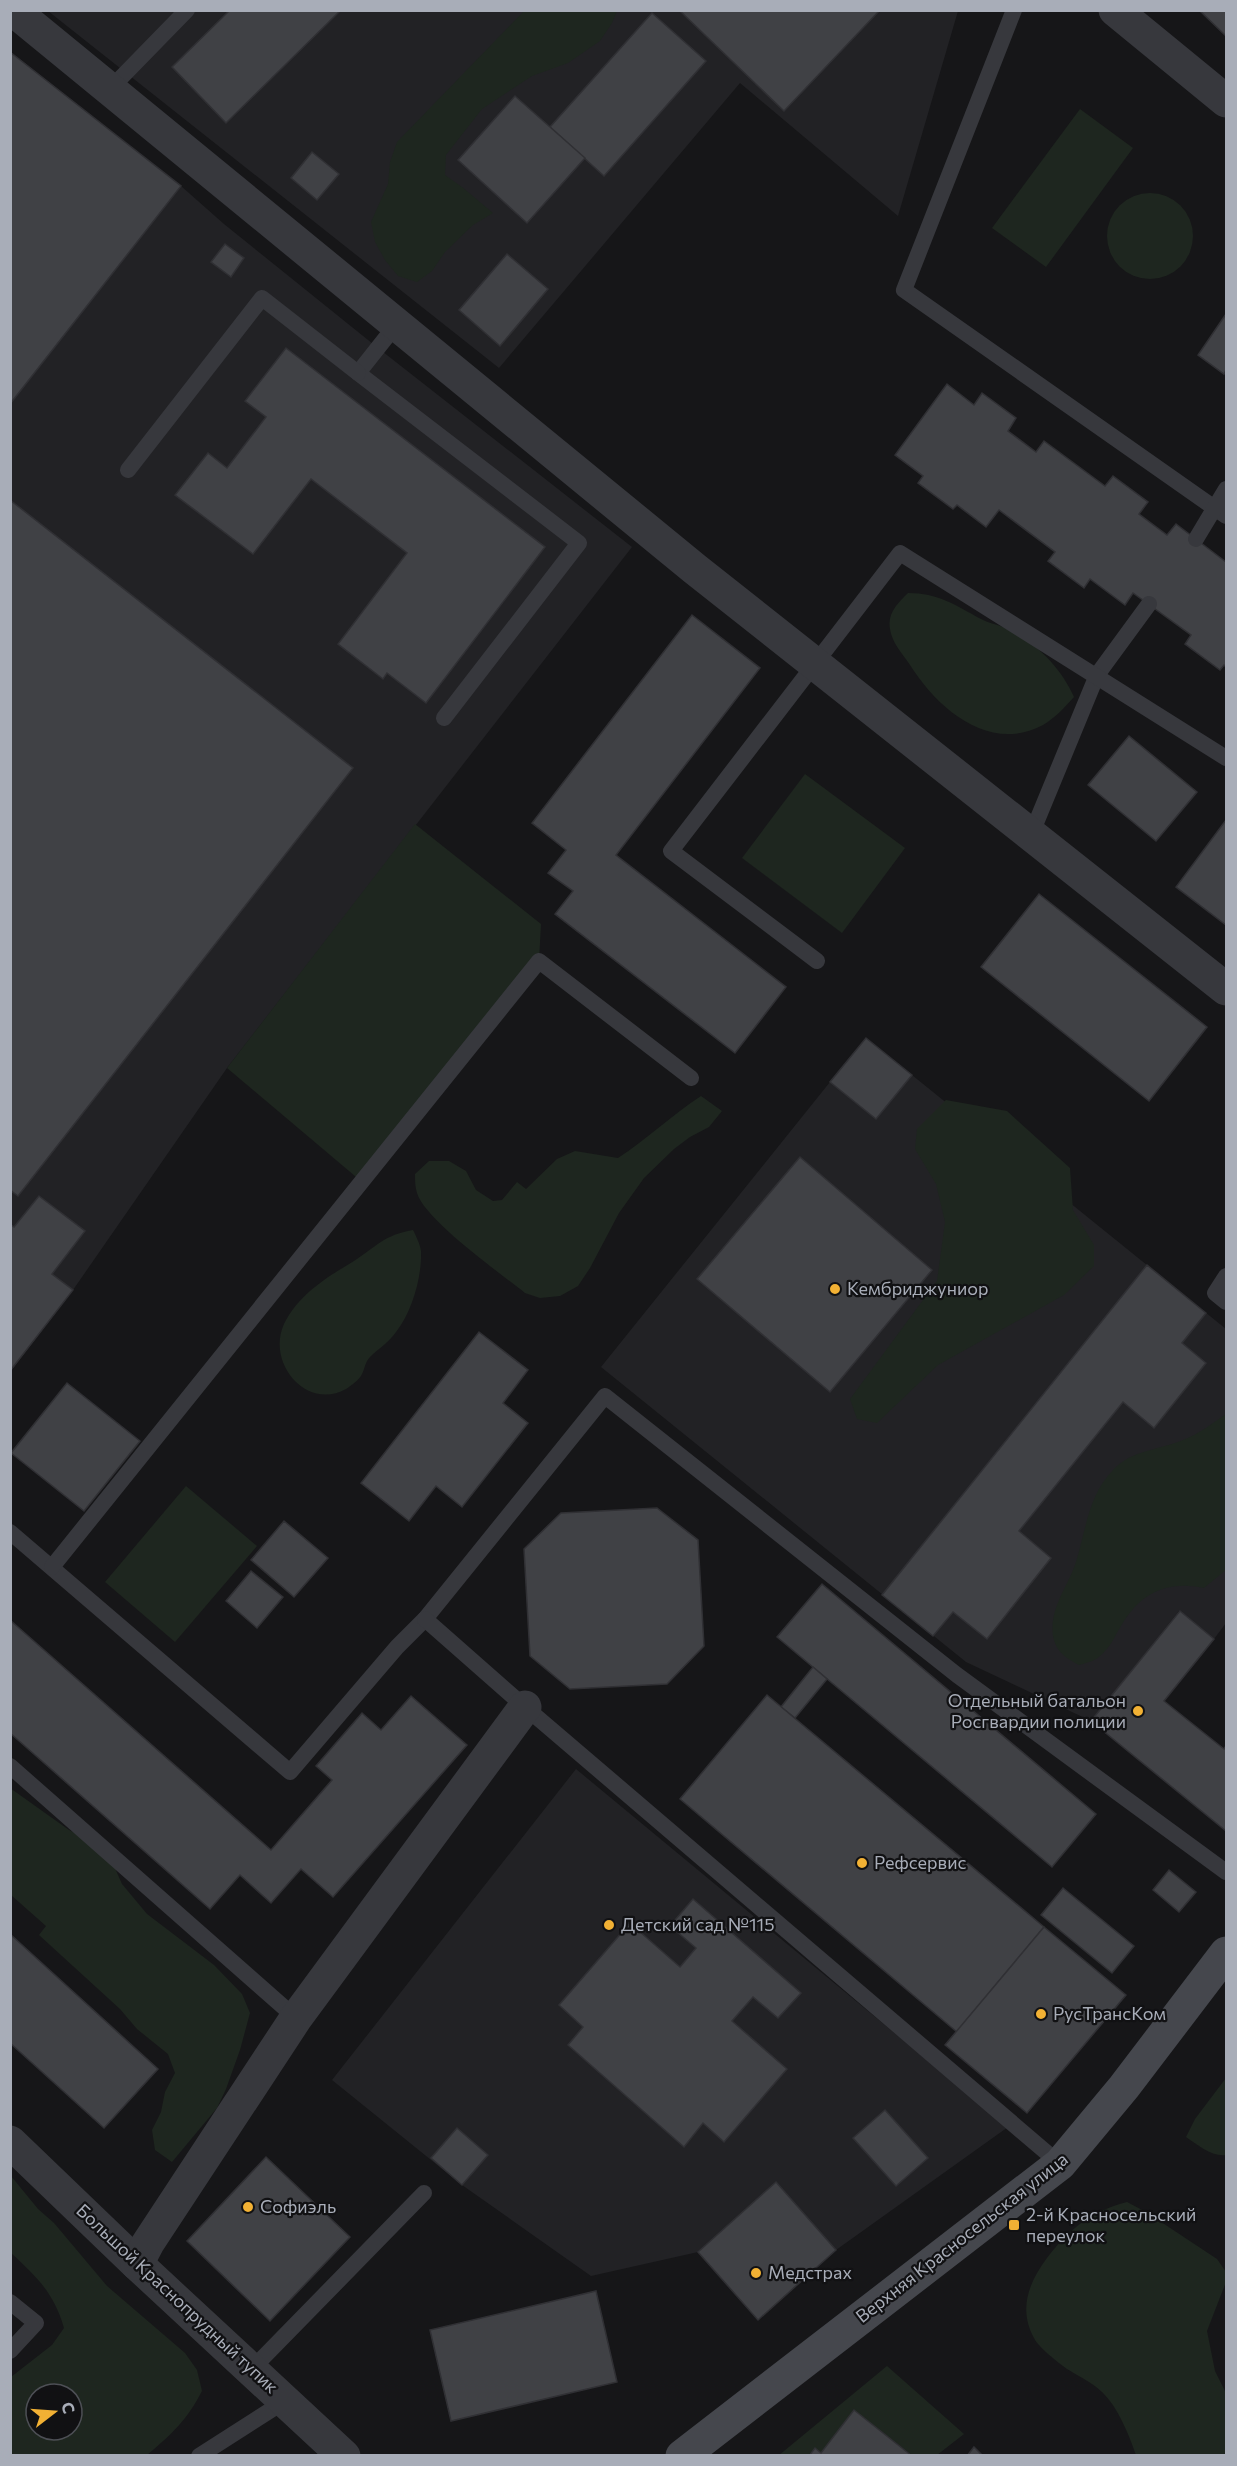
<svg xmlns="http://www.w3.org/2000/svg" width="1237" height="2466" font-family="Commissioner,sans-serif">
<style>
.built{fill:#222225}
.green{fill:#1e261f;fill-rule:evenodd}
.building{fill:#404145;stroke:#303034;stroke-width:1.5}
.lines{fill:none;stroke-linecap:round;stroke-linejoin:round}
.lane{stroke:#37383d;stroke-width:16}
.street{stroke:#37383d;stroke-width:33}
.secondary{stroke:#45474d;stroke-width:33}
.poi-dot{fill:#f2b134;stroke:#111113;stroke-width:2}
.labels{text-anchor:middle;stroke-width:4.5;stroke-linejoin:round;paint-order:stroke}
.poi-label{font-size:18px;fill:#a8adb8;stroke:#111113;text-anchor:start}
.street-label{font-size:18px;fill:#a8adb8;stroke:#111113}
</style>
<rect width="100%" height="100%" fill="#161618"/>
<g class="built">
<polygon points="48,11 958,11 898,216 740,83 499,368"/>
<polygon points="11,52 181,186 224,224 378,348 632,547 227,1068 73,1290 11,1371"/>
<polygon points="912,1075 1226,1329 1226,1623 1214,1639 1179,1611 1091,1721 966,1662 601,1367 830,1082 876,1119"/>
<polygon points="576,1769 1008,2127 836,2250 776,2183 698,2252 591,2276 462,2185 332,2080"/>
</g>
<g class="green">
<polygon points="524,11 617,11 612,23 600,41 568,63 532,76 482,109 446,155 445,175 462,187 493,213 473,225 445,252 432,271 417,282 398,276 385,260 375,242 371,222 388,184 390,162 397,142"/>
<polygon points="1080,109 1133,148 1046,267 992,228"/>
<circle cx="1150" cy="236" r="43"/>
<path d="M908,593c30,0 47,12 73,26 7,4 15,5 22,8 31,13 58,40 71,70 -9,10 -19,21 -31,28 -54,29 -106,-17 -133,-60 -8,-12 -18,-22 -20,-36 -3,-16 8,-26 18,-36z"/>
<polygon points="805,774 905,848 842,933 742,858"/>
<polygon points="415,824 541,924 539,961 362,1182 227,1068"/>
<path d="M701,1096l21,15 -13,16 -19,10 -16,12 -30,29 -25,35 -29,55 -12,18 -18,10 -20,2 -15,-5c-25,-20 -100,-73 -108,-100 -2,-6 -2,-13 -2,-19l14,-13h20l17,10 10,19 17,11 9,-1 15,-18 9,7 31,-30 18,-8 43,7c29,-19 54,-43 83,-62z"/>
<polygon points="946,1100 1007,1111 1070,1168 1073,1210 1094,1245 1094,1266 1064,1295 938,1365 877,1423 857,1419 850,1399 937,1281 945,1222 936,1184 915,1149 917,1129"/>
<path d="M413,1230c3,6 7,14 8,21 1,26 -9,61 -25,81 -8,11 -18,17 -26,25 -5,5 -5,11 -8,17 -2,5 -11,12 -16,15 -39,22 -80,-26 -62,-65 14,-29 43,-47 70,-63 23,-15 30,-26 59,-31z"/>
<path d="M1226,1414v156l-22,18c-37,-8 -64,5 -83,38 -7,11 -10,21 -21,30 -5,5 -14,7 -21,9 -13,-7 -23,-13 -26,-29 -4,-28 15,-49 23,-74 10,-32 12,-66 37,-92 18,-20 47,-20 70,-30 16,-6 30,-17 43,-26z"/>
<polygon points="186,1486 257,1546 175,1642 105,1582"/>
<polygon points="10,1788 69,1830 86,1839 114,1866 122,1884 147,1914 214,1965 242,1994 250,2013 240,2050 226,2089 217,2108 172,2162 155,2150 152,2130 161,2112 165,2092 175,2073 168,2054 137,2029 120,2009 39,1935 46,1926 11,1895"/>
<path d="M1226,2078v77c-14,2 -28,-10 -40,-18l9,-18z"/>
<path d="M11,2176l27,33 16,14 53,63 78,67 12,17 5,21c-15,29 -30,43 -55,64h-136v-78l41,-32 12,-17c-10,-35 -27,-51 -53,-75zM36,2394h36v36h-36z"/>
<path d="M1127,2202l19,10 71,47 9,13v10l-19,49 8,40 11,22v62h-90c-7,-20 -18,-48 -34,-63 -10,-10 -24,-16 -35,-23 -8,-6 -29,-22 -33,-31 -16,-29 -5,-56 13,-80 22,-29 45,-47 80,-56z"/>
<polygon points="887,2366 964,2434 937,2455 912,2455 854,2411 821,2453 815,2448 809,2455 778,2456"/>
</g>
<g class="building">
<polygon points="230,10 341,10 226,123 172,67"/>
<polygon points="679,10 880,10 784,111"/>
<polygon points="1199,10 1226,10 1226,36"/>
<polygon points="652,13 706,61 604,176 550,127"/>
<polygon points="10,52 181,186 10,404"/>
<polygon points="515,96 585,158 527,223 458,160"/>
<polygon points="312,152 339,174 317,200 291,178"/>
<polygon points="225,244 244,258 231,277 211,262"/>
<polygon points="507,254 548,289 500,346 459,310"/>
<polygon points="1226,314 1226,370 1224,374 1198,355"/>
<polygon points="286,348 545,547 426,703 387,673 383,679 338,644 407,553 311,479 253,554 175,495 208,453 227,468 266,417 245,401"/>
<polygon points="947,384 974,405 982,393 1016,418 1008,431 1036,452 1044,441 1105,486 1113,476 1148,502 1139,514 1167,535 1176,524 1226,562 1226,667 1224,665 1220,670 1185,644 1191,635 1133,593 1125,605 1090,579 1084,588 1048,561 1055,552 999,510 986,527 957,505 953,509 918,483 923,476 895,455"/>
<polygon points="10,500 353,768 18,1196 10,1190"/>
<polygon points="692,615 760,668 616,855 786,987 735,1053 555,914 573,891 548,873 566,850 532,823"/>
<polygon points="1129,736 1197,792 1156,841 1088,785"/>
<polygon points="1226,820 1226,925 1176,887"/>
<polygon points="1039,894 1207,1027 1149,1101 981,967"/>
<polygon points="866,1038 912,1075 876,1119 830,1082"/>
<polygon points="800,1157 932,1270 830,1392 697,1279"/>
<polygon points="39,1196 85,1231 52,1274 73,1290 10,1371 10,1224 14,1227"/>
<polygon points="1147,1265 1206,1313 1182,1343 1206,1363 1154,1428 1123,1402 1019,1531 1051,1558 987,1639 953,1612 933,1636 882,1595"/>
<polygon points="479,1332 528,1370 503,1403 528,1423 462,1507 436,1486 409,1521 361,1483"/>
<polygon points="67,1383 140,1441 84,1511 11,1453"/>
<polygon points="657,1508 698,1540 704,1646 667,1684 570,1689 530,1656 524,1549 561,1513"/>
<polygon points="284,1521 328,1558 294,1597 251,1560"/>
<polygon points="251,1571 283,1597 257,1628 226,1601"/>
<polygon points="822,1584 1096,1814 1052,1867 777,1637"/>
<polygon points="1180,1611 1214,1639 1164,1701 1224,1749 1226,1746 1226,1831 1091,1721"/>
<polygon points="10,1620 271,1850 332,1780 316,1766 362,1713 381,1730 411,1696 467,1745 333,1897 301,1869 271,1903 240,1875 210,1909 10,1733"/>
<polygon points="813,1667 827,1679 795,1718 781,1707"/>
<polygon points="767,1695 1044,1927 957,2032 680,1799"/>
<polygon points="1169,1870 1196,1892 1179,1912 1153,1890"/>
<polygon points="1063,1888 1134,1946 1112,1973 1041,1915"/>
<polygon points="693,1899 801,1993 778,2018 753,1997 732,2021 787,2069 724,2142 703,2123 684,2147 568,2045 583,2027 559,2005 630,1923 680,1967 696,1948 670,1926"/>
<polygon points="1044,1927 1126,1995 1027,2113 945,2045"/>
<polygon points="10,1934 158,2069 104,2128 10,2043"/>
<polygon points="885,2110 928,2158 896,2186 853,2138"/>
<polygon points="457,2128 488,2155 462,2185 431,2158"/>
<polygon points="266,2157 350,2237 270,2321 187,2241"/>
<polygon points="776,2182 836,2250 758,2320 698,2252"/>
<polygon points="596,2291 617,2382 451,2421 430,2330"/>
<polygon points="854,2410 912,2456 809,2456 815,2448 821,2453"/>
<polygon points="974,2447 983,2456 967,2456"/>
</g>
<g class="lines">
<g class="lane">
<polyline points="1014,10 904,290 1226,516"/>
<polyline points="109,90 187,10"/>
<polyline points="396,325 358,373 579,543 444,718"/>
<polyline points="128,470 262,298 358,373"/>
<polyline points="1196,539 1226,489"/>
<polyline points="1031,835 1097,675 1149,604"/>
<polyline points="817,961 671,851 900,553 1226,758"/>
<polyline points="1226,1276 1215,1293 1226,1302"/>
<polyline points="10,1532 290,1772 397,1647 425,1619 605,1396 957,1675 1226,1872"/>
<polyline points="52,1567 539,961 691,1078"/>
<polyline points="425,1619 525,1707 1060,2164"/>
<polyline points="10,1766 296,2018"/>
<polyline points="10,2302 36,2323 10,2351"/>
<polyline points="251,2370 424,2193"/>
<polyline points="199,2456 285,2401"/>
</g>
<g class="street">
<polyline points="13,10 695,569 1226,989"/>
<polyline points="1115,10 1226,101"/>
<polyline points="10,2142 137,2264 344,2456"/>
<polyline points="137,2264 148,2243 296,2018 525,1707"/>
</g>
<polyline class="secondary" points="682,2456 1060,2164 1124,2087 1226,1953"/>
</g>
<g class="poi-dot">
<circle cx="835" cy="1289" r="6"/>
<circle cx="1138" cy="1711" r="6"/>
<circle cx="862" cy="1863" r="6"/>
<circle cx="609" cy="1925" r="6"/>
<circle cx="1041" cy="2014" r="6"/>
<circle cx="248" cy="2207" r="6"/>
<rect x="1008" y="2219" width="12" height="12" rx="3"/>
<circle cx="756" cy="2273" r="6"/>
</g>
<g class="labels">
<g class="poi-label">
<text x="847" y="1295">Кембриджуниор</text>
<text x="1126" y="1707" text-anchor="end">Отдельный батальон<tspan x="1126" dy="21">Росгвардии полиции</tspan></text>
<text x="874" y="1869">Рефсервис</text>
<text x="621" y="1931">Детский сад №115</text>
<text x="1053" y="2020">РусТрансКом</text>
<text x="260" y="2213">Софиэль</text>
<text x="1026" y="2221">2-й Красносельский<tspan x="1026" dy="21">переулок</tspan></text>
<text x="768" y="2279">Медстрах</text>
</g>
<g class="street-label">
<text transform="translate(962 2238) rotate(-38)" y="6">Верхняя Красносельская улица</text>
<text transform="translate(177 2299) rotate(43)" y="6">Большой Краснопрудный тупик</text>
</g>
</g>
<rect width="1237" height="2466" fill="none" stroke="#a8adb8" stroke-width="24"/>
<g transform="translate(54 2412) rotate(73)"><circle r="28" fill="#111113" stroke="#4d4f55" stroke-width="1.5"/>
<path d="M0-4.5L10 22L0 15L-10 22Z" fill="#f2b134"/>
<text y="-9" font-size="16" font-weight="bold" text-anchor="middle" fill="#a8adb8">С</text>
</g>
</svg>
